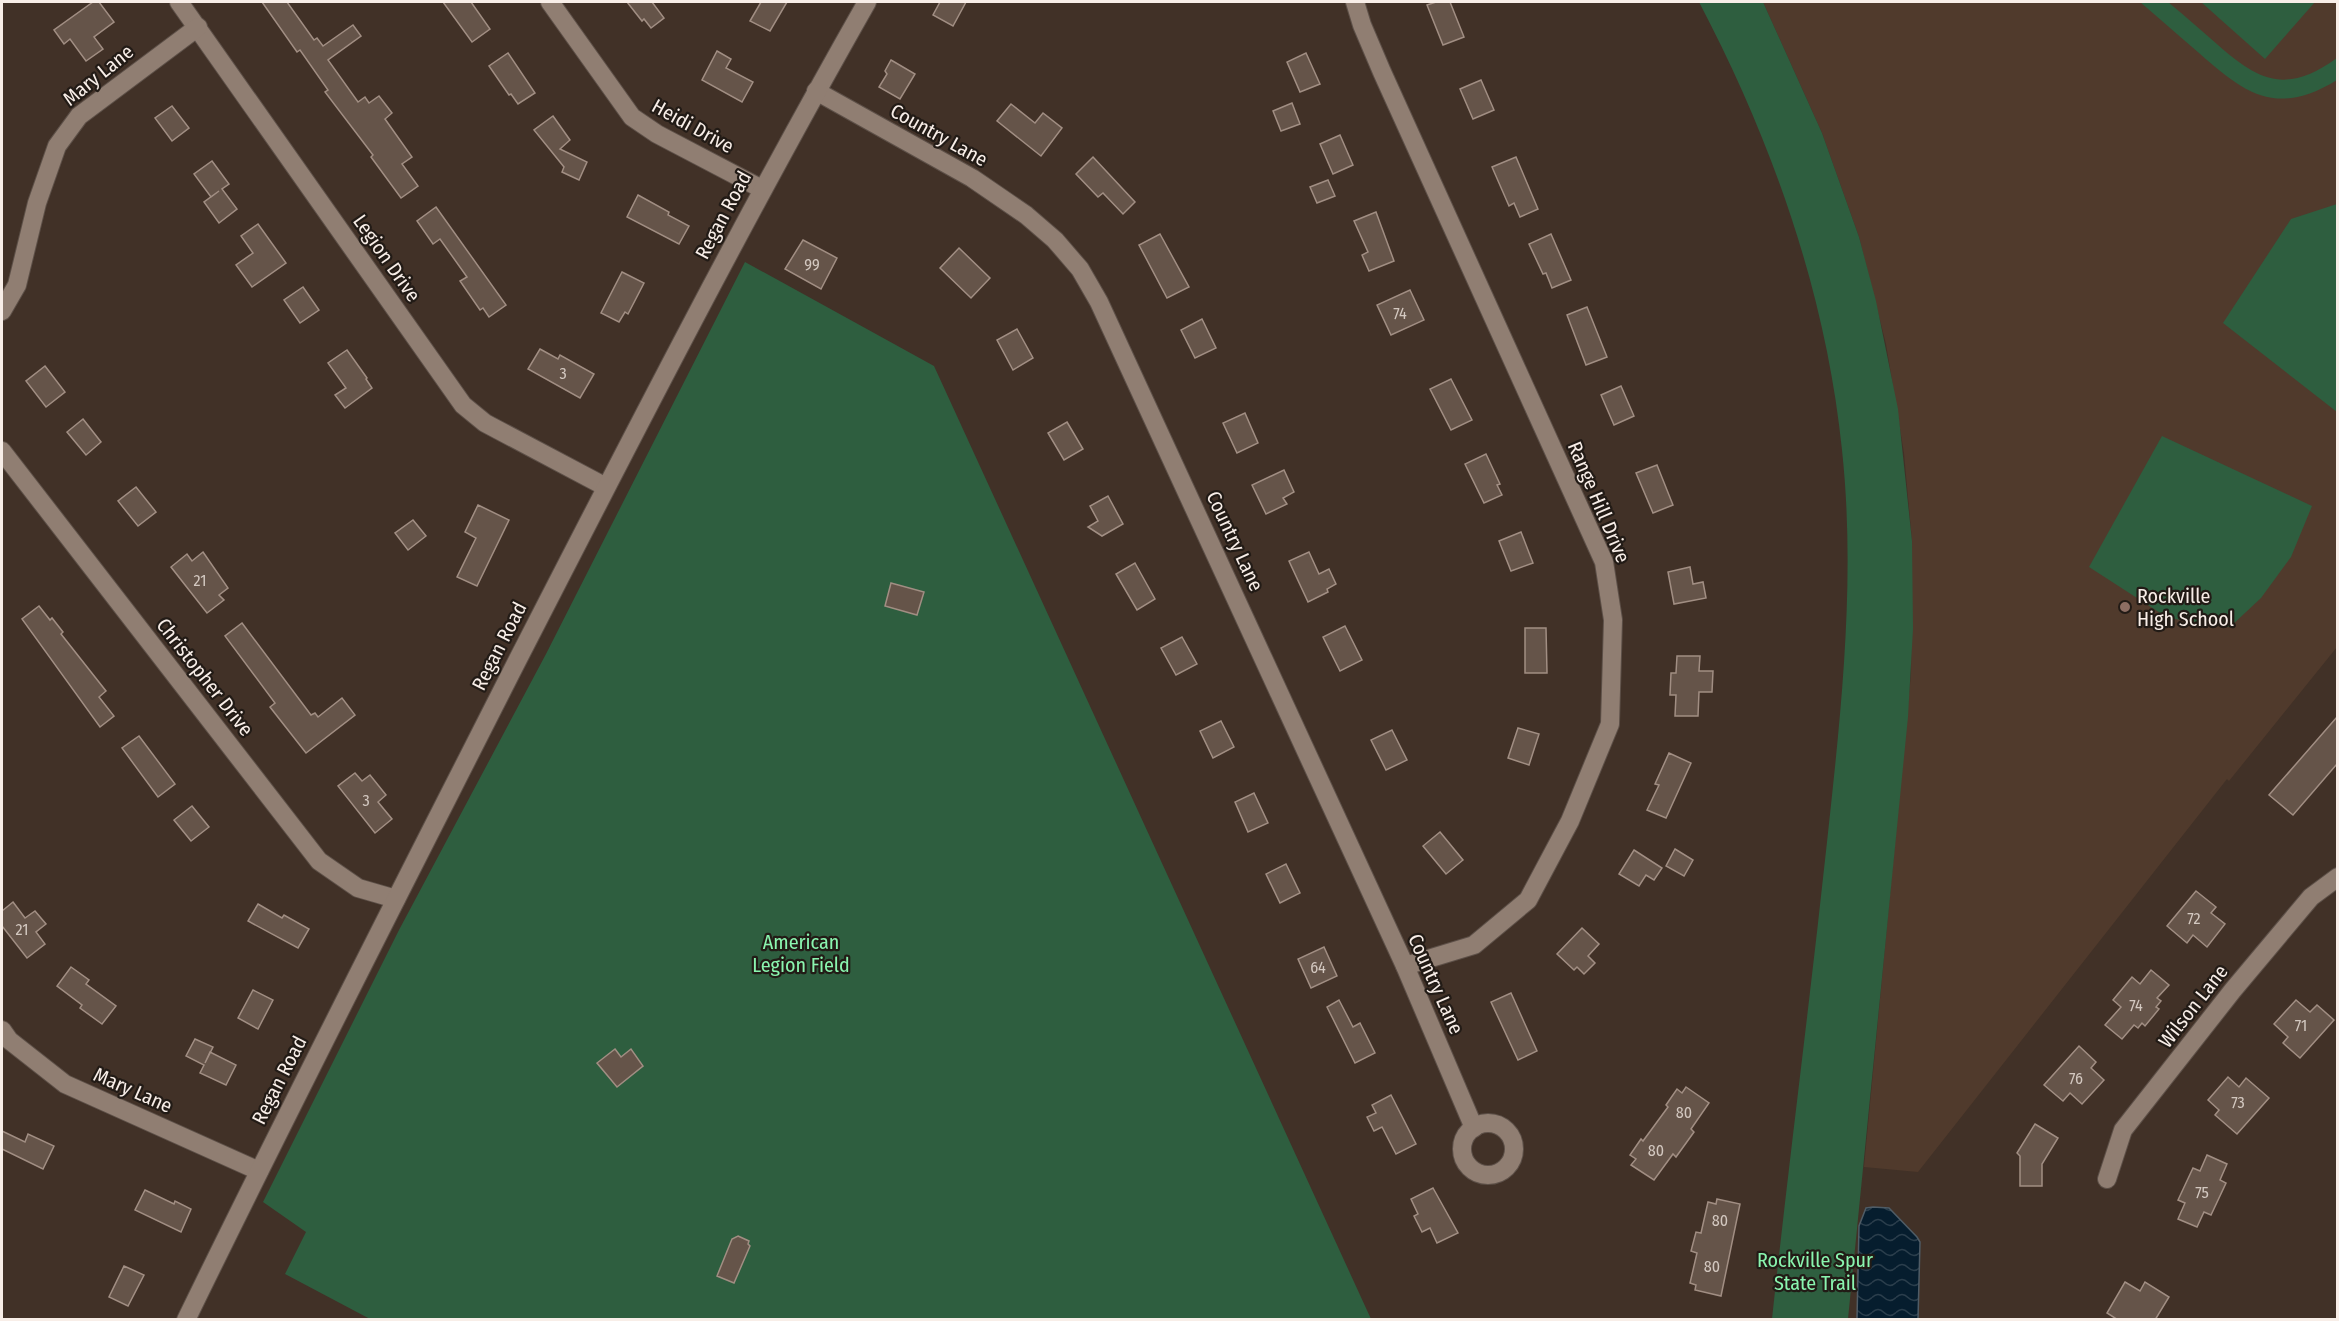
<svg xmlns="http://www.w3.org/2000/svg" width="2339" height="1321" font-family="'Fira Sans Condensed',sans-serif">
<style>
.built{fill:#503a2c}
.green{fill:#2e5e3f}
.water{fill:url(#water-waves);stroke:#4f5c66;stroke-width:1.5}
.building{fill:#655449;stroke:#a18e83;stroke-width:1.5}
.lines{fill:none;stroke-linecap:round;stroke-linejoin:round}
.minor-casing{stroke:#5d5048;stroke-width:20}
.minor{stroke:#907e72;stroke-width:18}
.education-dot{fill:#8d6e63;stroke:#221b16;stroke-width:2}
.labels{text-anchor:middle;stroke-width:4.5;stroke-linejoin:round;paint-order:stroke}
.number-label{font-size:16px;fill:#d3c8c0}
.street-label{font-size:20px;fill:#f8eee8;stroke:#221b16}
.poi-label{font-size:20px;fill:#f8eee8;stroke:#221b16;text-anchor:start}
.park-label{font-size:20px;fill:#8af5af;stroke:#221b16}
</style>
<defs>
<pattern id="water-waves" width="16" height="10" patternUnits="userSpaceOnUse" patternTransform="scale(1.5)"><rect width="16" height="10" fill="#061d2e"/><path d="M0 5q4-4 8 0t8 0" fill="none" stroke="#2b3e4c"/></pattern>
</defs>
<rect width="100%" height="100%" fill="#413127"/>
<polygon class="built" points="1763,2 2337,2 2337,647 2229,781 2227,779 1918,1172 1864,1167 1911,674 1912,541 1904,453 1886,344 1859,237 1822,133"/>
<g class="green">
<path d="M1699,2h64l59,131 37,104 17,64 22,108 14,132 1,88 -5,88 -60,602h-76c17,-159 38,-318 55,-477 14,-129 29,-262 15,-392 -16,-157 -70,-309 -143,-448z"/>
<path d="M2140,2h28c17,14 33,28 50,43 42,37 69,49 119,13v22c-60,37 -92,14 -138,-27 -20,-17 -39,-34 -59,-51z"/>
<polygon points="2201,2 2315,2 2265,59"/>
<polygon points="2337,204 2338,204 2337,412 2223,323 2291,219"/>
<polygon points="745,262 934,366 1371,1319 370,1319 285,1274 306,1232 263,1202 399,930 546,654"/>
<polygon points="2162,436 2312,506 2291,557 2261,598 2230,627 2168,618 2089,567"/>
</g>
<polygon class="water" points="1873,1207 1889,1208 1917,1237 1920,1242 1918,1319 1857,1319 1859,1226 1866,1208"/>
<g class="building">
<polygon points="93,2 99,2 114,22 94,37 103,49 86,61 70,39 64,44 54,30"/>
<polygon points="262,2 287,2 314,40 317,38 323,46 353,25 361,36 328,60 358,102 365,97 369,103 379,96 392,113 385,119 412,157 402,164 418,186 401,198 371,157 373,155 325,92 328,90 300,50 297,52"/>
<polygon points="443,2 471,2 490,29 472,42"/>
<polygon points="627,2 652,2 664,18 651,28 644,19 642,21"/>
<polygon points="761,2 787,2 770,31 750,21"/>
<polygon points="940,2 966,2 953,26 933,15"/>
<polygon points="1436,2 1450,2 1464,37 1443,45 1427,5"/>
<polygon points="717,51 731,59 726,68 753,82 742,102 702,80"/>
<polygon points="508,53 535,93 518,104 511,94 509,95 489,66"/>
<polygon points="1306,53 1320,84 1300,92 1287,62"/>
<polygon points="891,60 915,74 900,99 879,87 887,74 885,71"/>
<polygon points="1481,80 1494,110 1473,119 1460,89"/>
<polygon points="1292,103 1300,124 1281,131 1273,111"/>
<polygon points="1011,104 1035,123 1043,113 1062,128 1041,156 997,121"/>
<polygon points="172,106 189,128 172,141 155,118"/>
<polygon points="553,116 570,140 560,149 587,162 579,180 562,172 564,167 534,130"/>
<polygon points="1340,135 1353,165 1333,174 1320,144"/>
<polygon points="1093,157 1135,202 1123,214 1103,193 1098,197 1076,174"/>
<polygon points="1516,157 1538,209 1520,217 1514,203 1509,206 1492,167"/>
<polygon points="212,161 229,184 222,189 237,209 219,223 204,202 219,191 211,197 194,174"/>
<polygon points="1328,180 1335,196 1317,203 1310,187"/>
<polygon points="638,195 669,212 668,215 689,226 679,244 627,217"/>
<polygon points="436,207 506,305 489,317 483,308 480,310 460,281 467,277 440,239 433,244 417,221"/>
<polygon points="1376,212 1394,261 1369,271 1362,255 1368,252 1354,221"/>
<polygon points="258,224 286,263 252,287 236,265 253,253 241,236"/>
<polygon points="1160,234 1189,287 1167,298 1139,245"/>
<polygon points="1551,234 1571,280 1552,288 1546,273 1543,274 1529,244"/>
<polygon points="803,240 837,258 821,289 785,269"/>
<polygon points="959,248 990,278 971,298 940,268"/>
<polygon points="622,272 644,283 628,314 625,312 619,322 601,313"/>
<polygon points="303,287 319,310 300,323 284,300"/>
<polygon points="1410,290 1424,320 1391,335 1377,305"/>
<polygon points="1587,307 1607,357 1586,365 1567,315"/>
<polygon points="1202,319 1216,348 1195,358 1181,330"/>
<polygon points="1017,329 1033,358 1013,370 997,340"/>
<polygon points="540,349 558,359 560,355 594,374 580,398 528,369"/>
<polygon points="347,350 367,378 366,379 372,388 345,408 335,395 346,388 328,363"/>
<polygon points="45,366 65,392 46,407 26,381"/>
<polygon points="1451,379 1472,420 1451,430 1430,389"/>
<polygon points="1621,386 1634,416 1614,425 1601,395"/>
<polygon points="1245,413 1258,443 1237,453 1223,423"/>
<polygon points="83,419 101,442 86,455 67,432"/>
<polygon points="1067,422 1083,449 1064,460 1048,433"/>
<polygon points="1486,454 1500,484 1497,485 1502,495 1484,503 1465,464"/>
<polygon points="1657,465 1673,505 1653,513 1636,473"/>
<polygon points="1284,470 1294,492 1283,498 1287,504 1266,514 1252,485"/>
<polygon points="136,487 156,512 138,526 118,501"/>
<polygon points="1108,496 1123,524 1102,536 1088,527 1098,521 1090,506"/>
<polygon points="478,505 509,520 477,586 457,577 476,538 465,532"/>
<polygon points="413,520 426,536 408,550 395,533"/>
<polygon points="1521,532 1533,563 1511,571 1499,541"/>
<polygon points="203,552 228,588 219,595 224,600 207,613 171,567 187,554 192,561"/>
<polygon points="1309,552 1319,574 1329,569 1336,584 1327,589 1328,592 1308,602 1289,561"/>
<polygon points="1135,563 1155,599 1137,610 1116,574"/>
<polygon points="1690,567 1693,584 1703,582 1706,598 1674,604 1668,572"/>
<polygon points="891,583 924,592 917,615 885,606"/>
<polygon points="39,606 50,620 52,618 63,632 61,634 106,691 99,697 114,716 100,727 22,619"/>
<polygon points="242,623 311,715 315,713 318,717 342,698 355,715 306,753 270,707 275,703 225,636"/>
<polygon points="1345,626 1362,660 1340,671 1323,637"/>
<polygon points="1525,628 1546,628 1547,673 1525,673"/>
<polygon points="1182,637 1197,664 1176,675 1161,648"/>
<polygon points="1677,656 1700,656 1699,671 1713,671 1712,692 1699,692 1698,716 1675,716 1676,695 1670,695 1671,673 1676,673"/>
<polygon points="2337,717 2337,764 2293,815 2269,795"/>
<polygon points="1221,721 1234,747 1213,758 1200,731"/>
<polygon points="1518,728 1539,734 1529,765 1508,758"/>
<polygon points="1392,730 1407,760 1386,770 1371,740"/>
<polygon points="139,736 175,784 158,797 122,748"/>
<polygon points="1669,753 1691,763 1666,818 1647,810 1659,785 1655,784"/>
<polygon points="355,773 362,781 370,775 386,795 378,802 392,819 375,833 338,786"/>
<polygon points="1254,793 1268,823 1248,832 1235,802"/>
<polygon points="192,806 209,827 191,841 174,820"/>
<polygon points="1440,832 1463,860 1446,874 1423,846"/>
<polygon points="1675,849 1693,860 1684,876 1666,866"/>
<polygon points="1634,850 1662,868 1654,880 1646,875 1639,886 1619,874"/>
<polygon points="1286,864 1300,893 1280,903 1266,874"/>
<polygon points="2196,891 2216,907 2211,913 2225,924 2207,947 2193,935 2187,943 2167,926"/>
<polygon points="13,902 25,918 35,911 46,924 36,932 45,944 27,958 2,926 2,911"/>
<polygon points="258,904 282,918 284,915 309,929 298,948 248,921"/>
<polygon points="1582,928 1599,944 1588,956 1595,963 1584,974 1577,967 1574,970 1557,954"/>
<polygon points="1324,947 1337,976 1311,988 1298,959"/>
<polygon points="71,967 89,980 86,984 116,1006 102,1024 80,1008 82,1005 57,986"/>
<polygon points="2151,970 2169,985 2157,998 2161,1001 2156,1007 2159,1009 2145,1026 2142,1023 2138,1028 2134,1025 2122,1039 2105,1025 2121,1007 2113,1000 2132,977 2140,984"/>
<polygon points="253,990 273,1000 258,1029 238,1018"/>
<polygon points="1511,993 1537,1051 1518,1060 1491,1002"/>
<polygon points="1339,1000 1353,1027 1360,1023 1375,1053 1355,1063 1327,1007"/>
<polygon points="2296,1000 2310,1012 2317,1005 2334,1020 2300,1058 2283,1043 2288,1037 2274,1024"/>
<polygon points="195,1039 213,1047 205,1063 210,1052 236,1065 226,1085 200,1073 204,1065 186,1056"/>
<polygon points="2079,1046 2096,1062 2091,1068 2104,1080 2082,1104 2070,1093 2063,1101 2044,1085"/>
<polygon points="615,1049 621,1057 631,1049 643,1066 617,1087 597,1063"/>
<polygon points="2228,1077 2239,1087 2246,1078 2269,1098 2237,1134 2215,1115 2219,1110 2208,1100"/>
<polygon points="1686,1087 1709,1103 1691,1129 1694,1132 1676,1157 1673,1154 1654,1180 1631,1165 1636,1159 1630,1155 1641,1139 1643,1141 1668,1107 1666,1105 1677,1089 1682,1093"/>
<polygon points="1391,1095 1416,1144 1396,1154 1382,1127 1374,1131 1367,1117 1376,1113 1372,1105"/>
<polygon points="2035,1124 2058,1138 2042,1164 2042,1186 2020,1186 2020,1156 2017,1153"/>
<polygon points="2,1131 25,1142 28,1134 54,1146 43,1169 2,1149"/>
<polygon points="2207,1155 2227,1164 2220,1180 2226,1183 2211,1215 2204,1212 2197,1227 2178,1219 2185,1203 2178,1200 2193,1168 2200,1171"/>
<polygon points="1433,1188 1458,1233 1437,1243 1430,1228 1422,1232 1414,1216 1418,1214 1411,1199"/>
<polygon points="145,1190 174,1204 175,1201 191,1209 181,1232 135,1210"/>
<polygon points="1717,1199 1740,1204 1721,1296 1695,1290 1696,1285 1690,1283 1697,1253 1691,1251 1696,1232 1701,1233 1708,1202 1716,1204"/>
<polygon points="738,1236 749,1241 748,1244 750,1246 734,1283 717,1276 732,1239"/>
<polygon points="124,1266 144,1275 128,1306 109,1297"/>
<polygon points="2125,1282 2140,1291 2145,1282 2169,1297 2155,1320 2118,1320 2107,1313"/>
</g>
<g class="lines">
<g class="minor-casing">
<g id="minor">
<polyline points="179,2 463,405 485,423 606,487"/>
<polyline points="550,2 632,117 657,134 762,189"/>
<polyline points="1355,2 1362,25 1382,72 1604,562 1613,620 1610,724 1570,821 1528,900 1474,945 1405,966"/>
<polyline points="816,91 972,178 1026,215 1055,240 1080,269 1099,302 1405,966 1474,1128"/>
<polyline points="2,311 17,285 37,203 57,146 79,116 198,27"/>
<polyline points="2,451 319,861 358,888 396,899"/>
<polyline points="2,1030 9,1040 65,1084 259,1171"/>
<circle cx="1488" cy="1149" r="26"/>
<polyline points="2107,1179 2123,1130 2233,990 2311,897 2338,877"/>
<path d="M186,1320c107,-220 218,-436 328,-653 115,-224 229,-447 353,-665"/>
</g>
</g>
<use href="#minor" class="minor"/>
</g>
<circle class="education-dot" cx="2125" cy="607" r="6"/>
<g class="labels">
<g class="number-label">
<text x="812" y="270">99</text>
<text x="1400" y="319">74</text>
<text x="563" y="379">3</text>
<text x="200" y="586">21</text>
<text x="366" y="806">3</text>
<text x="2194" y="924">72</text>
<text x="22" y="935">21</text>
<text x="1318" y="973">64</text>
<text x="2136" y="1011">74</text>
<text x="2301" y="1031">71</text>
<text x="2076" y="1084">76</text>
<text x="2238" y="1108">73</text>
<text x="1684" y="1118">80</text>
<text x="1656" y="1156">80</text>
<text x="2202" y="1198">75</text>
<text x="1720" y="1226">80</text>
<text x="1712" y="1272">80</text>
</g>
<g class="street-label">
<text transform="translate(98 75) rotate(-39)" y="7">Mary Lane</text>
<text transform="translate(693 126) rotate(29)" y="7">Heidi Drive</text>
<text transform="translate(939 135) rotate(29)" y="7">Country Lane</text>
<text transform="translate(723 215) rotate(-62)" y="7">Regan Road</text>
<text transform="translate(387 258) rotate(55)" y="7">Legion Drive</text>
<text transform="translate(1599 502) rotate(67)" y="7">Range Hill Drive</text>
<text transform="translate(1235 541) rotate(65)" y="7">Country Lane</text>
<text transform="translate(499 646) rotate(-63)" y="7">Regan Road</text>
<text transform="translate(205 677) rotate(52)" y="7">Christopher Drive</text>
<text transform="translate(1436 984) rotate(66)" y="7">Country Lane</text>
<text transform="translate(2193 1006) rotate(-52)" y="7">Wilson Lane</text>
<text transform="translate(279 1080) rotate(-63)" y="7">Regan Road</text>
<text transform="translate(133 1090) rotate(24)" y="7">Mary Lane</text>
</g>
<g class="poi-label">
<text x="2137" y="603">Rockville<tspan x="2137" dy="23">High School</tspan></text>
</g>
<g class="park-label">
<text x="801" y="949">American<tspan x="801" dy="23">Legion Field</tspan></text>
<text x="1815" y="1267">Rockville Spur<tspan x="1815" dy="23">State Trail</tspan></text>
</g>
</g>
<rect width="2339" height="1321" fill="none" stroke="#f8eee8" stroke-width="6"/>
</svg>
